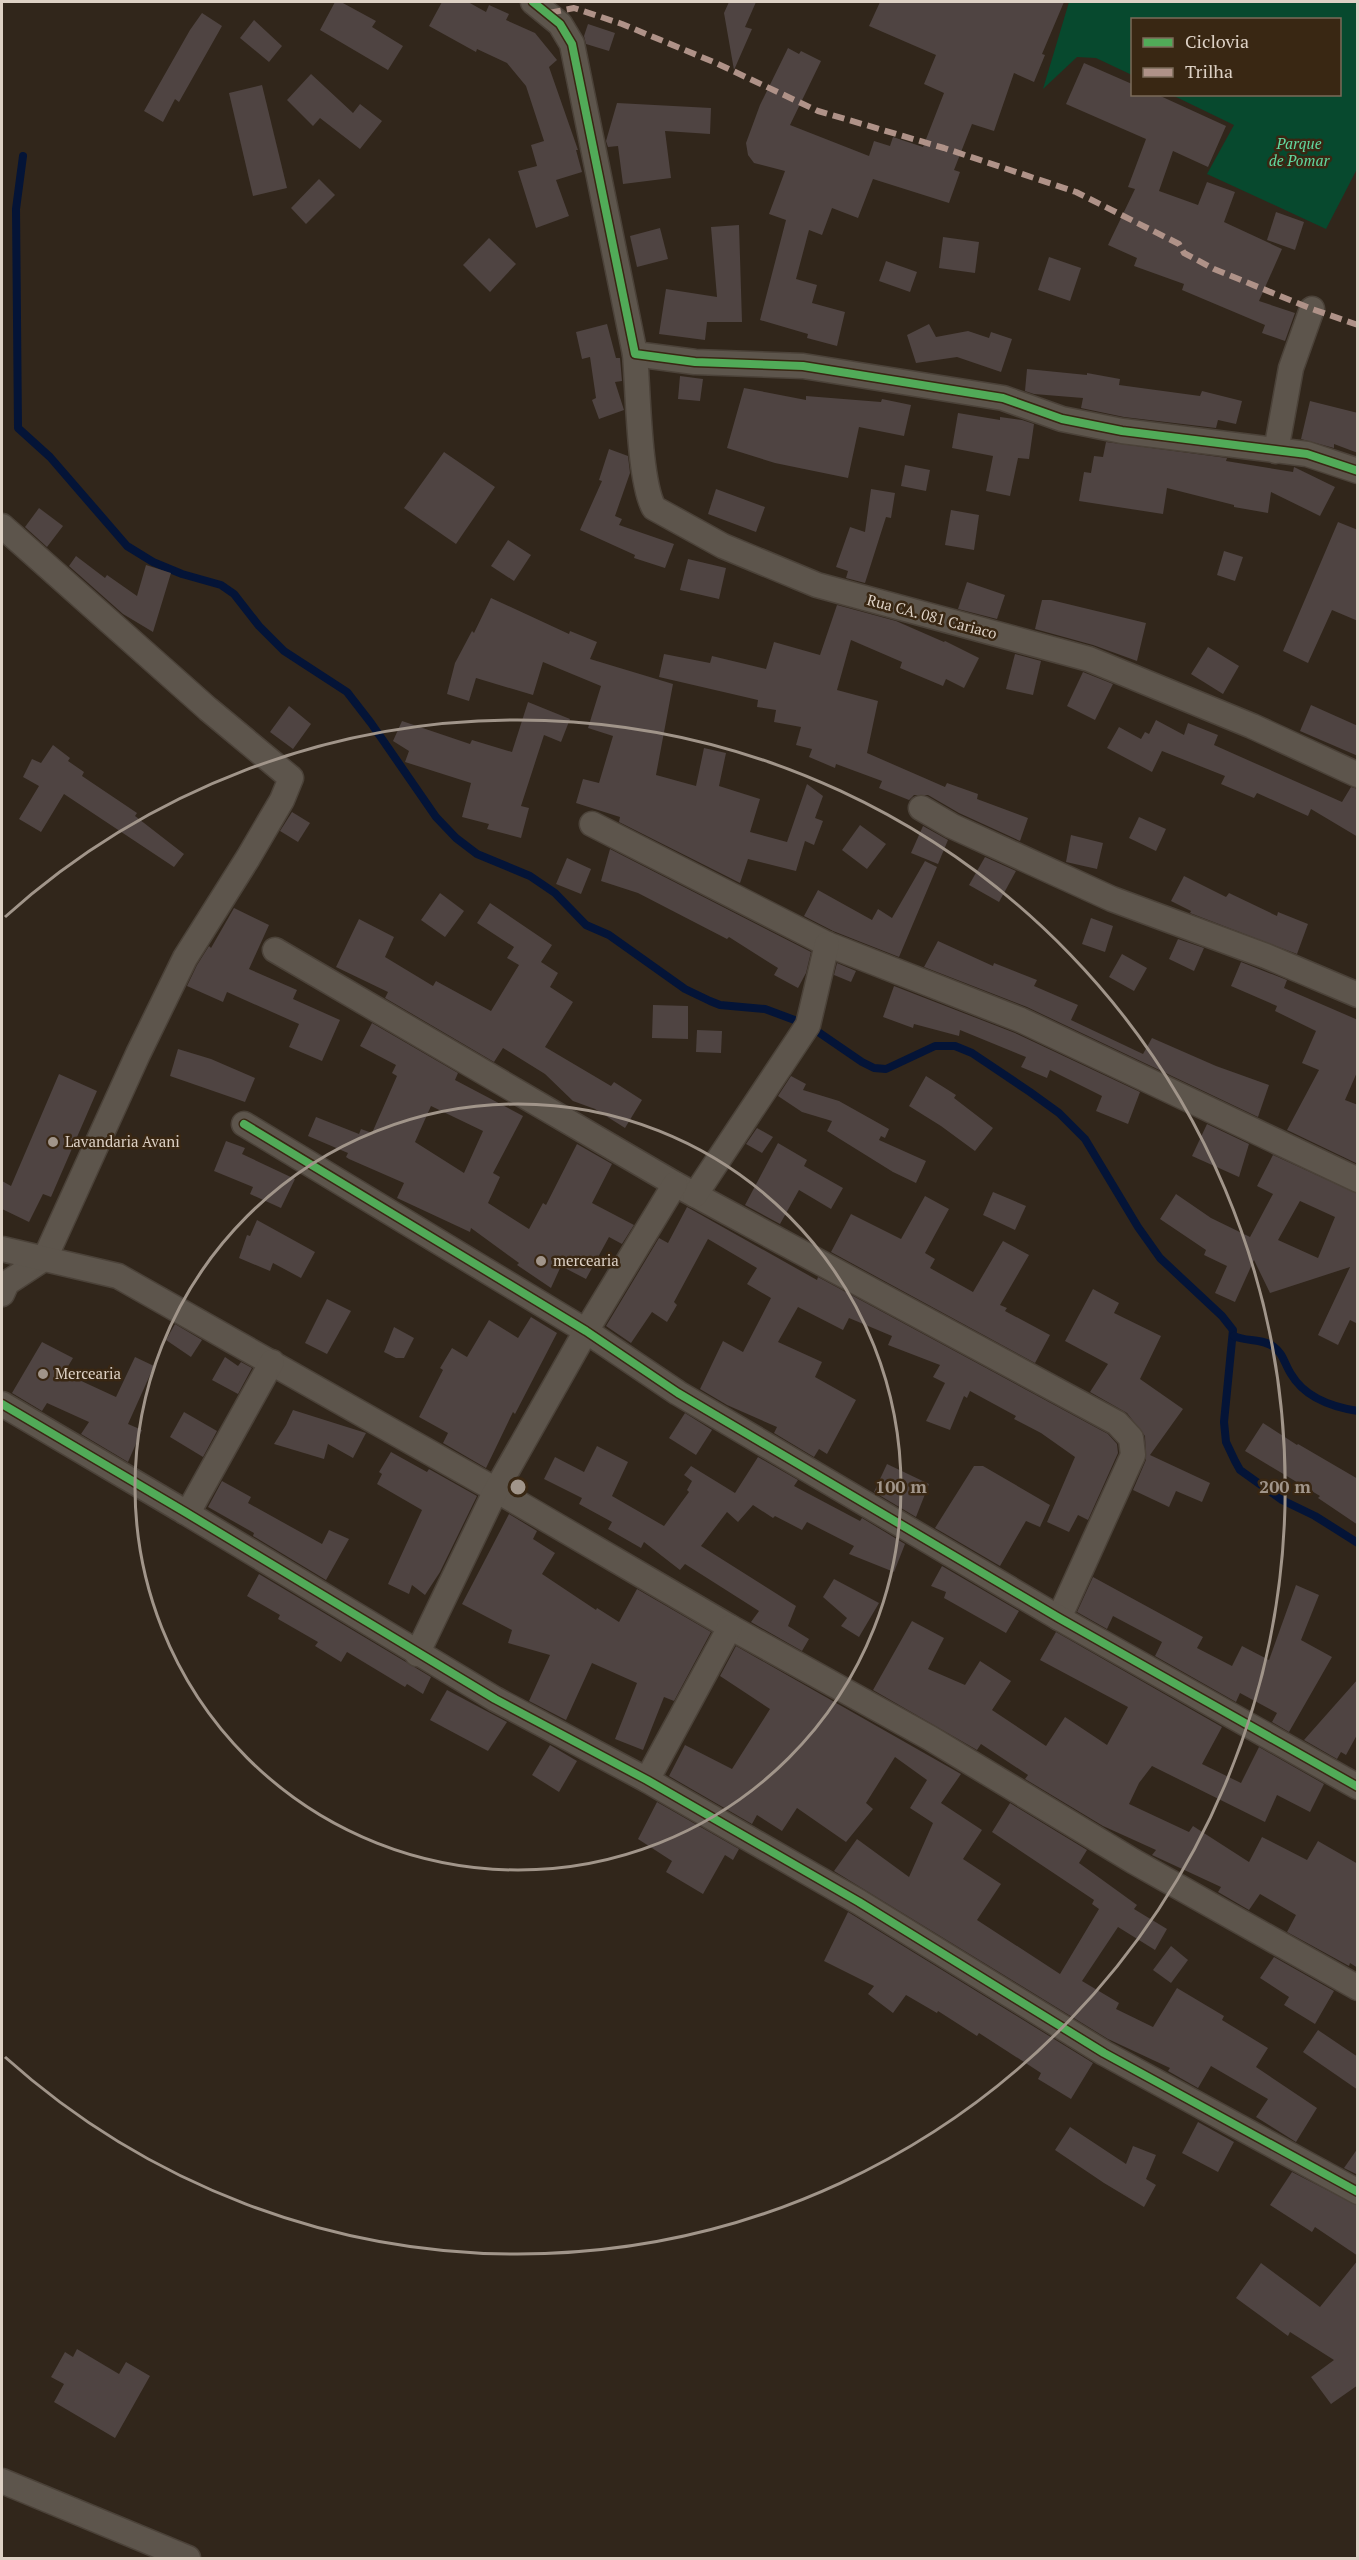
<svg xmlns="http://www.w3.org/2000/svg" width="1359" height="2560" font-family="'PT Serif',serif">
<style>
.green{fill:#07492e}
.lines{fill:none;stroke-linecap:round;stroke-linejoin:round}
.stream{stroke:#041437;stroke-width:8}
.building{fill:#4f4442;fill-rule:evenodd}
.minor-casing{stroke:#4b4239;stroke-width:27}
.minor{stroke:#5d554c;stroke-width:24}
.quiet{stroke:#af9288;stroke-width:6;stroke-dasharray:12 6;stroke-linecap:butt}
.cycleway-casing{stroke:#392713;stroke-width:11}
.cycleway{stroke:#51ab58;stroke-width:8}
.ring{fill:none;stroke:#a1958a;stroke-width:3}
.poi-dot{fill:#a1958a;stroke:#392713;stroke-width:2}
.labels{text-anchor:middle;stroke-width:5;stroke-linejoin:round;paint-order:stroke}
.park-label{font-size:15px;font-style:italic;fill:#61d9a0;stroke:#392713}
.street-label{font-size:15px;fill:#ddd1c5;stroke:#392713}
.poi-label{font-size:15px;fill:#ddd1c5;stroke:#392713;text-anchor:start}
.centre{fill:#a1958a;stroke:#392713;stroke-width:3}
.ring-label{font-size:18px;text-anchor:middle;font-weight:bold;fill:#a1958a;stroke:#392713;stroke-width:5;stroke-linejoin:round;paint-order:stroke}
</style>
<rect width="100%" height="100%" fill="#31261b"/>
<polygon class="green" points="1069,2 1357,2 1357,169 1326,229 1207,174 1234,125 1172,95 1340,94 1340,20 1132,20 1132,75 1096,58 1077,57 1043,89"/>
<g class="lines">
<g class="stream">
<polyline points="23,156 16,209 18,428 50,457 127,546 153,562 182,574 221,585 234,594 259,626 284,651 347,692 371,723 436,817 456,838 477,854 530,876 555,893 586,925 609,935 685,989 710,1001 720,1005 765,1009 808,1025 862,1062 874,1068 886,1069 935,1046 955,1046 972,1053 1030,1092 1059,1113 1085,1139 1138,1227 1160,1258 1222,1316 1233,1330 1224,1422 1226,1442 1235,1461 1240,1470 1282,1500 1315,1516 1358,1543"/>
<path d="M1234,1336c12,6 28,2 40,11 9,6 11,18 17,27 14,24 41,33 67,37"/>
</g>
</g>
<g class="building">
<polygon points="335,2 341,2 376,21 372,27 403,46 388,70 320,30"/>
<polygon points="442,2 468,2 486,12 489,5 509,14 506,20 535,33 557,60 549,67 578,150 576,150 582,172 556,180 569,216 536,228 518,171 537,166 531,145 544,141 526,86 507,63 477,49 476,52 429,26"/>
<polygon points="729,2 756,2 745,27 752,29 734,70 724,13"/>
<polygon points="880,2 1064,2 1042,54 1045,55 1034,82 1014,73 994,131 972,124 954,170 960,172 949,203 873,179 858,218 832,208 822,235 809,230 796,279 817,285 812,303 845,312 837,346 807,338 808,334 760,320 786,220 769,214 785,171 754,163 748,155 746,143 760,105 788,48 799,54 801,51 821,61 790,125 869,156 874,141 890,146 893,137 923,147 944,93 924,84 936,55 869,26"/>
<polygon points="202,13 222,26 179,102 175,99 163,122 144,111 190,30"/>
<polygon points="254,20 282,46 269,62 240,38"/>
<polygon points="588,24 615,33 609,51 586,44 584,36"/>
<polygon points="1084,63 1132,84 1132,94 1156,94 1226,126 1208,167 1173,151 1159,191 1198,205 1207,182 1235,192 1224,222 1282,249 1259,301 1295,313 1285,341 1262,333 1265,325 1182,290 1184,284 1134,266 1137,258 1108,245 1135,189 1128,187 1146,139 1066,104"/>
<polygon points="311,74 353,113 360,104 382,121 360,149 320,118 313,126 287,100"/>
<polygon points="262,85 287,188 253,196 229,93"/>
<polygon points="617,103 711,108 710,134 665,131 671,178 623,184 618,146 608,147 606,141"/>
<polygon points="319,179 335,195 306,224 291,208"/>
<polygon points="1276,212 1304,222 1295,250 1267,240"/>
<polygon points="739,225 742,322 707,322 705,340 659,334 666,289 717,297 711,227"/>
<polygon points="660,228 668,259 637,267 630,236"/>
<polygon points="943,237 979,242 975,273 939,268"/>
<polygon points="489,238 516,264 490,292 463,265"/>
<polygon points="1049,257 1081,268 1070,301 1038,290"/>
<polygon points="886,261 917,272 910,292 879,281"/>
<polygon points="607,324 616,358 620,358 622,381 615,382 624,410 599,419 592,400 596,398 590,357 582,359 576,332"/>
<polygon points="929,324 936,337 968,331 989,338 991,332 1012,339 1001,372 957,357 916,363 907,335"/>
<polygon points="1027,369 1087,375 1087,373 1120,379 1119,385 1200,396 1202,391 1242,401 1236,424 1218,420 1216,428 1124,417 1081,408 1083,398 1034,394 1025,391"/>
<polygon points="680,376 703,379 700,401 678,399"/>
<polygon points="744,388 806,400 806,396 881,402 882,399 911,405 904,436 859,427 848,478 775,463 727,448"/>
<polygon points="1310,401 1358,413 1358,453 1334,444 1334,448 1301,439"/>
<polygon points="958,413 1000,420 1000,417 1022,420 1034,424 1029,459 1018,458 1010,496 986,491 993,456 952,448"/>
<polygon points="1106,442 1227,458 1226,461 1293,472 1294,467 1335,487 1320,516 1271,492 1268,513 1234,507 1234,505 1167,488 1163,514 1079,501 1084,472 1091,473 1094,456 1103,457"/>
<polygon points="609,449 628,456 630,473 615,516 622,519 619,525 674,544 665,568 634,558 635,555 580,530 602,481 599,480"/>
<polygon points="444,452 495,487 456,544 404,508"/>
<polygon points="905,465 930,470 926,491 901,486"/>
<polygon points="716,489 765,507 756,532 708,514"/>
<polygon points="871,489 895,493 891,518 886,517 865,583 846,578 848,571 836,567 850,527 865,532"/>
<polygon points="39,508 63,526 47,547 25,527"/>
<polygon points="951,510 979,515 974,550 945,545"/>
<polygon points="1338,522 1358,530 1358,621 1332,610 1308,663 1283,651"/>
<polygon points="508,540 531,555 514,581 491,566"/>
<polygon points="1224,551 1243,557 1235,581 1217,575"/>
<polygon points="76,556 105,578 107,575 137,596 146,565 171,573 153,632 123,614 69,566"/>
<polygon points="688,559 726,568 719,599 680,590"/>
<polygon points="967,582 1005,595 997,619 958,609"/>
<polygon points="491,598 569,634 570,631 597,642 590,659 673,684 656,775 696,786 704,748 726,753 719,786 760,799 750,832 787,842 807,784 823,796 815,818 823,821 814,845 805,841 796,871 748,859 740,883 619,822 620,817 576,803 583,779 599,783 613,736 588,728 601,686 543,662 533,695 476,678 469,701 447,694 455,663 472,631 474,633"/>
<polygon points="1042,600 1051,600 1146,623 1137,661 1093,645 1035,629"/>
<polygon points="837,605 896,621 944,642 945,641 979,658 964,688 946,679 943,686 900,668 902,662 851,640 837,690 878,701 867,753 945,787 947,783 978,794 977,799 1028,818 1020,841 959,813 928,795 914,795 909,800 879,788 882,781 836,764 835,768 809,757 812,749 796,745 801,727 774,722 776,710 757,707 758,700 659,677 664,654 710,663 712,656 766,669 774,642 820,655"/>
<polygon points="1208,647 1239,666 1223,694 1191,674"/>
<polygon points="1015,654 1041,661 1033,695 1006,689"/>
<polygon points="1083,672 1113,684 1095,720 1067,706"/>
<polygon points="528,702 570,719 561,742 544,735 521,806 529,808 521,838 487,829 489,824 462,817 471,783 405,762 409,751 393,741 402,721 470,744 472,740 512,752"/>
<polygon points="1311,705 1358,726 1358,756 1300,731"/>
<polygon points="289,706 311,724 293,749 270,732"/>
<polygon points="1156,720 1184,735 1188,723 1218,735 1214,745 1342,802 1351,787 1358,789 1358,837 1311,809 1308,816 1257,793 1254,798 1221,784 1225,776 1162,751 1152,772 1107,748 1119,727 1141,739 1145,732 1149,734"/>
<polygon points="53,745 70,758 68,761 84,772 82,776 137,813 135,816 184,854 174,867 64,794 41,832 19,819 39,786 23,777 32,759 41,763"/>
<polygon points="292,812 310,823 298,842 280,831"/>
<polygon points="1139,817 1166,829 1156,851 1129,838"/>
<polygon points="860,825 886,844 867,869 842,850"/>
<polygon points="923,826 948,840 938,864 911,853"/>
<polygon points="1071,835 1103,843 1097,869 1066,862"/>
<polygon points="610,849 811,952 806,973 798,988 774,975 778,968 729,937 727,939 638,893 601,881"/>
<polygon points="985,857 1016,871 999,902 969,885"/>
<polygon points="567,858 591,869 581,894 556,884"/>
<polygon points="925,861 937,867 899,957 833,931 804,916 818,890 872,920 878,909 892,918"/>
<polygon points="1184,876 1226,897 1229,893 1277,916 1278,912 1308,924 1297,954 1190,913 1191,911 1171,901"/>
<polygon points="440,893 464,911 445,937 421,920"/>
<polygon points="490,903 552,945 541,962 558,973 550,987 573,1002 545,1047 611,1086 614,1082 642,1100 625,1128 595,1109 573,1101 545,1074 503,1048 494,1062 385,998 388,992 336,967 359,919 394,937 385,957 433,986 436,981 491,1011 519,965 507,958 514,947 477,923"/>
<polygon points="234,908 269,925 249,969 297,990 293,999 340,1020 322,1061 289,1047 299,1024 227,992 223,1002 187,986 197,965 209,946 211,948"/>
<polygon points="1091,918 1113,926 1105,952 1082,944"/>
<polygon points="1178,939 1204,948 1194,971 1169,959"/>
<polygon points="938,941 993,966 994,963 1037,980 1034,986 1078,1005 1071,1020 1143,1054 1152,1038 1216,1066 1269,1085 1258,1117 1027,1007 924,967"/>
<polygon points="1122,954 1147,968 1134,991 1109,977"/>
<polygon points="1241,962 1287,980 1284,988 1358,1020 1358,1070 1345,1100 1358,1105 1358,1164 1287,1130 1319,1070 1302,1063 1316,1031 1275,1011 1277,1006 1231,986"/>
<polygon points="837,963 856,971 851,982 834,975"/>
<polygon points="894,986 1015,1033 1140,1092 1128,1124 1096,1111 1102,1096 1050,1070 1047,1078 1021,1067 1026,1057 960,1030 959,1036 914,1024 913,1028 883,1017"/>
<polygon points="653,1005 688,1006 688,1039 652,1038"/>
<path d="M372,1023l86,50 -3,7 68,36 -30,57 7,4 -12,26 41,26 14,-26 3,2 31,-61 35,20 -20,39 42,22 -12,19 -13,-7 -23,42 -25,-13 -10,22 -34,-23 2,-2 -48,-35 -1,4 -73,-34 7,-15 -55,-24 -3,-2 2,-4 -40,-17 8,-19 43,17 2,-5 11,4 25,-57 -5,-3 4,-8 -36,-19zM431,1106l52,25 -19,42 -49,-31z"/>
<polygon points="697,1030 722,1031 721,1053 696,1052"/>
<polygon points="178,1049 211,1059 255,1078 245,1102 170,1076"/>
<polygon points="59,1074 97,1091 51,1197 43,1194 29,1222 2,1209 2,1181 11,1186"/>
<polygon points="791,1076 806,1084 803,1090 839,1101 889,1129 885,1138 881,1136 879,1140 926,1161 916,1183 893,1172 827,1131 832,1121 802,1112 778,1096"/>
<polygon points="926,1076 956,1095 954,1098 993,1128 975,1151 941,1126 909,1106"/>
<polygon points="1207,1124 1249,1144 1239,1177 1192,1156"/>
<polygon points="757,1128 773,1137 762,1153 746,1144"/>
<polygon points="226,1141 245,1148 242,1154 295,1179 281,1208 250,1194 253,1187 214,1171"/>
<polygon points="778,1143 807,1160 804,1166 843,1188 831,1209 799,1190 780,1224 745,1205"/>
<path d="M1273,1155l85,39v130l-8,-4 -12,25 -20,-10 32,-68 -80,26 -16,-33 -19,42 -20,-9 12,-27 -23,-11 2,-5 -46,-31 16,-25 35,24 39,19 23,-43 -16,-8zM1300,1201l35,16 -17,41 -40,-18z"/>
<polygon points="993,1192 1026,1206 1015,1230 983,1215"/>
<polygon points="925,1196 949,1209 925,1253 935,1259 930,1268 973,1292 1003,1241 1029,1255 1000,1305 1007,1308 1005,1311 1050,1335 1035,1363 831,1252 851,1214 901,1239"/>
<polygon points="687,1207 817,1280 818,1277 1108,1434 1117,1444 1118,1453 1088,1520 1078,1515 1069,1532 1047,1522 1075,1457 1041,1433 1014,1419 1016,1416 970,1391 967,1398 964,1396 950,1430 926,1421 945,1383 933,1377 940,1365 888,1345 892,1336 849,1318 843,1330 798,1307 778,1342 822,1362 815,1377 856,1400 827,1454 819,1449 814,1457 774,1433 777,1427 727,1405 700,1389 723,1341 743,1352 771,1298 747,1284 757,1268 708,1239 674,1302 677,1305 667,1322 652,1312 631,1343 606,1326 659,1238 668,1243"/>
<polygon points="257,1220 315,1252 301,1278 273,1263 270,1271 239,1258 247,1235 250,1236"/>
<polygon points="1093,1289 1119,1303 1114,1313 1161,1336 1140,1379 1183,1409 1150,1455 1210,1483 1202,1502 1176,1491 1169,1507 1133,1490 1146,1460 1145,1436 1127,1413 1090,1392 1108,1364 1065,1341"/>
<polygon points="327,1299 351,1311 327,1354 305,1343"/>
<polygon points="531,1317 557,1333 515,1414 513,1412 486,1468 443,1443 448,1433 419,1417 443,1370 440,1368 452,1348 467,1357 489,1320 518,1338"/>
<polygon points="175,1324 202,1340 191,1357 166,1340"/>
<polygon points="394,1327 414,1338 404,1358 396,1358 384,1352"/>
<polygon points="42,1342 73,1358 64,1373 116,1397 135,1357 154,1366 128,1424 142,1430 128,1462 81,1434 89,1422 47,1403 42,1411 12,1393"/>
<polygon points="225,1357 238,1366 241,1362 252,1368 238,1394 212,1380"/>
<polygon points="293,1410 366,1433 353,1458 328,1444 324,1459 274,1444 286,1425"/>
<polygon points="184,1412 217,1431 203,1457 170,1437"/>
<polygon points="685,1413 712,1430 696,1455 669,1438"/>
<polygon points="1263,1423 1297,1445 1298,1444 1358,1479 1358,1525 1318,1498 1320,1496 1245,1451"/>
<polygon points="597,1446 628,1462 612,1496 664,1526 689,1492 687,1490 692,1481 684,1475 691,1466 735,1493 758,1457 798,1480 794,1486 860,1521 862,1518 905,1544 894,1572 849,1554 854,1546 807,1522 802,1530 775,1516 773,1518 753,1505 738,1522 727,1512 701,1546 796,1606 788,1626 809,1639 802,1651 751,1622 759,1611 685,1564 680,1570 644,1542 641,1548 608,1529 612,1522 579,1504 582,1498 544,1479 555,1457 584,1472"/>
<polygon points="391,1452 427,1472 429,1469 477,1496 440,1572 425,1595 412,1585 409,1594 388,1584 422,1510 377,1484 382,1474 379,1472"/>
<polygon points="887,1464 929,1484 916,1517 874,1492"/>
<polygon points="974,1466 983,1466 1050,1505 1040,1527 1026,1521 1000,1566 935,1528"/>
<polygon points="222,1481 251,1497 248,1503 322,1544 329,1530 349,1539 326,1580 253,1536 254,1533 208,1507"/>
<polygon points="509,1514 537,1531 533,1539 555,1553 542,1574 596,1610 597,1608 619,1622 637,1589 711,1632 674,1701 664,1697 643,1750 615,1739 637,1683 592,1663 566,1720 562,1718 529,1701 550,1655 508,1643 512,1630 462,1604"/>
<polygon points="942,1566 1019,1611 1006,1633 944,1598 946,1592 931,1586"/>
<polygon points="259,1574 431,1677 423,1694 407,1684 405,1687 347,1652 341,1662 315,1646 318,1642 278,1619 280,1615 247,1596"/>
<polygon points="1093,1577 1203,1637 1197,1648 1232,1666 1242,1646 1269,1660 1296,1585 1319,1595 1301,1640 1332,1657 1289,1732 1272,1722 1277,1713 1240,1693 1236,1702 1155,1656 1162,1642 1113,1616 1107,1629 1077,1612"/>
<polygon points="834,1579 879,1603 859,1637 841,1626 847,1618 823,1597"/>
<polygon points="912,1621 944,1638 928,1669 965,1685 980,1661 1011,1681 992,1710 1046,1746 1065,1717 1107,1745 1128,1707 1040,1660 1056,1632 1222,1727 1202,1764 1241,1783 1259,1747 1324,1784 1310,1812 1277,1795 1265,1822 1152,1766 1139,1783 1129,1804 1189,1832 1193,1826 1249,1862 1262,1837 1307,1860 1318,1841 1358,1864 1358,1968 1350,1963 1349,1966 1287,1932 1296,1915 1260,1894 1249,1910 1218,1892 1221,1887 1152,1855 1156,1850 1103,1826 1025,1779 1028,1775 981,1744 977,1750 873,1690"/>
<polygon points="736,1646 961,1774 941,1803 982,1830 963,1859 1001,1884 977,1920 1060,1974 1099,1909 1092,1904 1094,1900 992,1832 1010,1803 1087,1850 1079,1863 1137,1905 1134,1909 1167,1929 1155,1950 1118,1927 1082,1981 1119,2003 1116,2009 1153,2027 1177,1988 1224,2016 1222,2020 1268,2048 1256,2067 1317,2108 1296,2142 1256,2117 1268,2099 1211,2066 1198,2088 1168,2071 1170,2068 1108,2039 834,1871 857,1839 909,1877 933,1823 910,1808 927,1780 895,1757 866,1803 873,1809 846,1842 797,1808 782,1831 757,1815 752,1824 669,1776 685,1745 732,1769 770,1709 720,1676"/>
<polygon points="1358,1679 1358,1733 1346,1755 1341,1752 1337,1759 1304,1740"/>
<polygon points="447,1690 507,1722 488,1751 430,1720"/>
<polygon points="550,1745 577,1761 559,1792 532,1775"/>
<polygon points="657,1802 739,1849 733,1860 725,1855 703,1894 666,1872 672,1861 638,1839"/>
<polygon points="848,1912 1093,2063 1071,2099 1038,2079 1041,2073 979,2033 977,2036 938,2011 937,2013 906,1995 893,2013 868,1994 874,1986 824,1961"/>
<polygon points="1171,1946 1188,1960 1171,1983 1153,1970"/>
<polygon points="1274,1957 1334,1991 1315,2024 1284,2005 1289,1997 1260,1978"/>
<polygon points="1318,2030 1358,2057 1358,2090 1303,2052"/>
<polygon points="1198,2122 1234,2142 1218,2172 1182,2153"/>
<polygon points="1070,2127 1126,2164 1133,2146 1156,2155 1146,2179 1156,2185 1144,2207 1104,2183 1055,2150"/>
<polygon points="1358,2148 1358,2175 1344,2168"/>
<polygon points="1292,2172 1358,2206 1358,2256 1315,2227 1312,2232 1270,2205"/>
<polygon points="1358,2260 1358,2385 1331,2404 1311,2377 1334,2360 1290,2332 1288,2336 1236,2298 1261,2263 1320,2307"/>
<polygon points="77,2349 119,2374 126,2362 150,2376 115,2438 54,2402 64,2384 51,2377 65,2352 73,2357"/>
</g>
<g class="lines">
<g class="minor-casing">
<g id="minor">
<polyline points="533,2 560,24 572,44 635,354 695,362 803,366 1003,398 1062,419 1122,431 1307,454 1358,471"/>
<path d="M635,354c3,35 4,128 19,154l69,38 94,39 272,74 163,67 106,49"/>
<polyline points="1276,451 1291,368 1312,309"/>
<polyline points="2,526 208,709 291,778 282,800 248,858 185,958 138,1054 45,1258 7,1283 2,1294"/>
<polyline points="921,808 952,826 1112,899 1266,956 1358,995"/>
<polyline points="592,824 827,944 1021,1020 1358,1180"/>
<polyline points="275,950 675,1184 1117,1423 1131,1438 1133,1455 1059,1618"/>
<polyline points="244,1124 586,1331 678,1393 1059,1618 1358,1787"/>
<polyline points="695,1195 808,1025 827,944"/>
<polyline points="2,1249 118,1276 496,1490 730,1627 930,1738 1133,1861 1358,1988"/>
<polyline points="2,1404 185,1512 495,1699 647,1780 859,1902 1104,2053 1358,2192"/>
<polyline points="185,1512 190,1509 272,1362"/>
<polyline points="417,1654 496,1490 586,1331 675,1184"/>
<polyline points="647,1780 730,1627"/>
<polyline points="2,2481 188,2558"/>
</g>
</g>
<use href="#minor" class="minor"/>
<polyline class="quiet" points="549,13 574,8 622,24 716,63 818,111 944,148 1076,192 1179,244 1184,253 1214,269 1312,309 1358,325"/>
<g class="cycleway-casing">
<g id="cycleway">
<polyline points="533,2 560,24 572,44 635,354 695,362 803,366 1003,398 1062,419 1122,431 1307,454 1358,471"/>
<polyline points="244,1124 586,1331 678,1393 1059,1618 1358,1787"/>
<polyline points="2,1404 185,1512 495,1699 647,1780 859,1902 1104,2053 1358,2192"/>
</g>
</g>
<use href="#cycleway" class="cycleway"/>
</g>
<g class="ring">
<circle cx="518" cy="1487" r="383"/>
<path d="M5 917A767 767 0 1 1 5 2057"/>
</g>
<g class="poi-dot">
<circle cx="53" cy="1142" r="6"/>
<circle cx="541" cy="1261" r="6"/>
<circle cx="43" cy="1374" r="6"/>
</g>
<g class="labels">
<g class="park-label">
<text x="1299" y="149">Parque<tspan x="1299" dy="17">de Pomar</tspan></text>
</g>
<g class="street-label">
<text transform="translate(932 617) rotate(15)" y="5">Rua CA. 081 Cariaco</text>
</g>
<g class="poi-label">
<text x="65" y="1147">Lavandaria Avani</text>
<text x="553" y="1266">mercearia</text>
<text x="55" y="1379">Mercearia</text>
</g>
</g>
<circle cx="518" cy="1487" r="9" class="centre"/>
<g class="ring-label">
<text x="901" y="1493">100 m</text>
<text x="1285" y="1493">200 m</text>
</g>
<rect width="1359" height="2560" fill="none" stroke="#ddd1c5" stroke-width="6"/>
<rect x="1131" y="18" width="210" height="78" fill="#392713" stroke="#7b6b5a" stroke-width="1.5"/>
<rect x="1143" y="38" width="30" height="9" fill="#51ab58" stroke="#7b6b5a" stroke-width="1.5"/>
<text x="1185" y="48" font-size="18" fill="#ddd1c5">Ciclovia</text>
<rect x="1143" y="68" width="30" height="9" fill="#af9288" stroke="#7b6b5a" stroke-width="1.5"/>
<text x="1185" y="78" font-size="18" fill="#ddd1c5">Trilha</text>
</svg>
